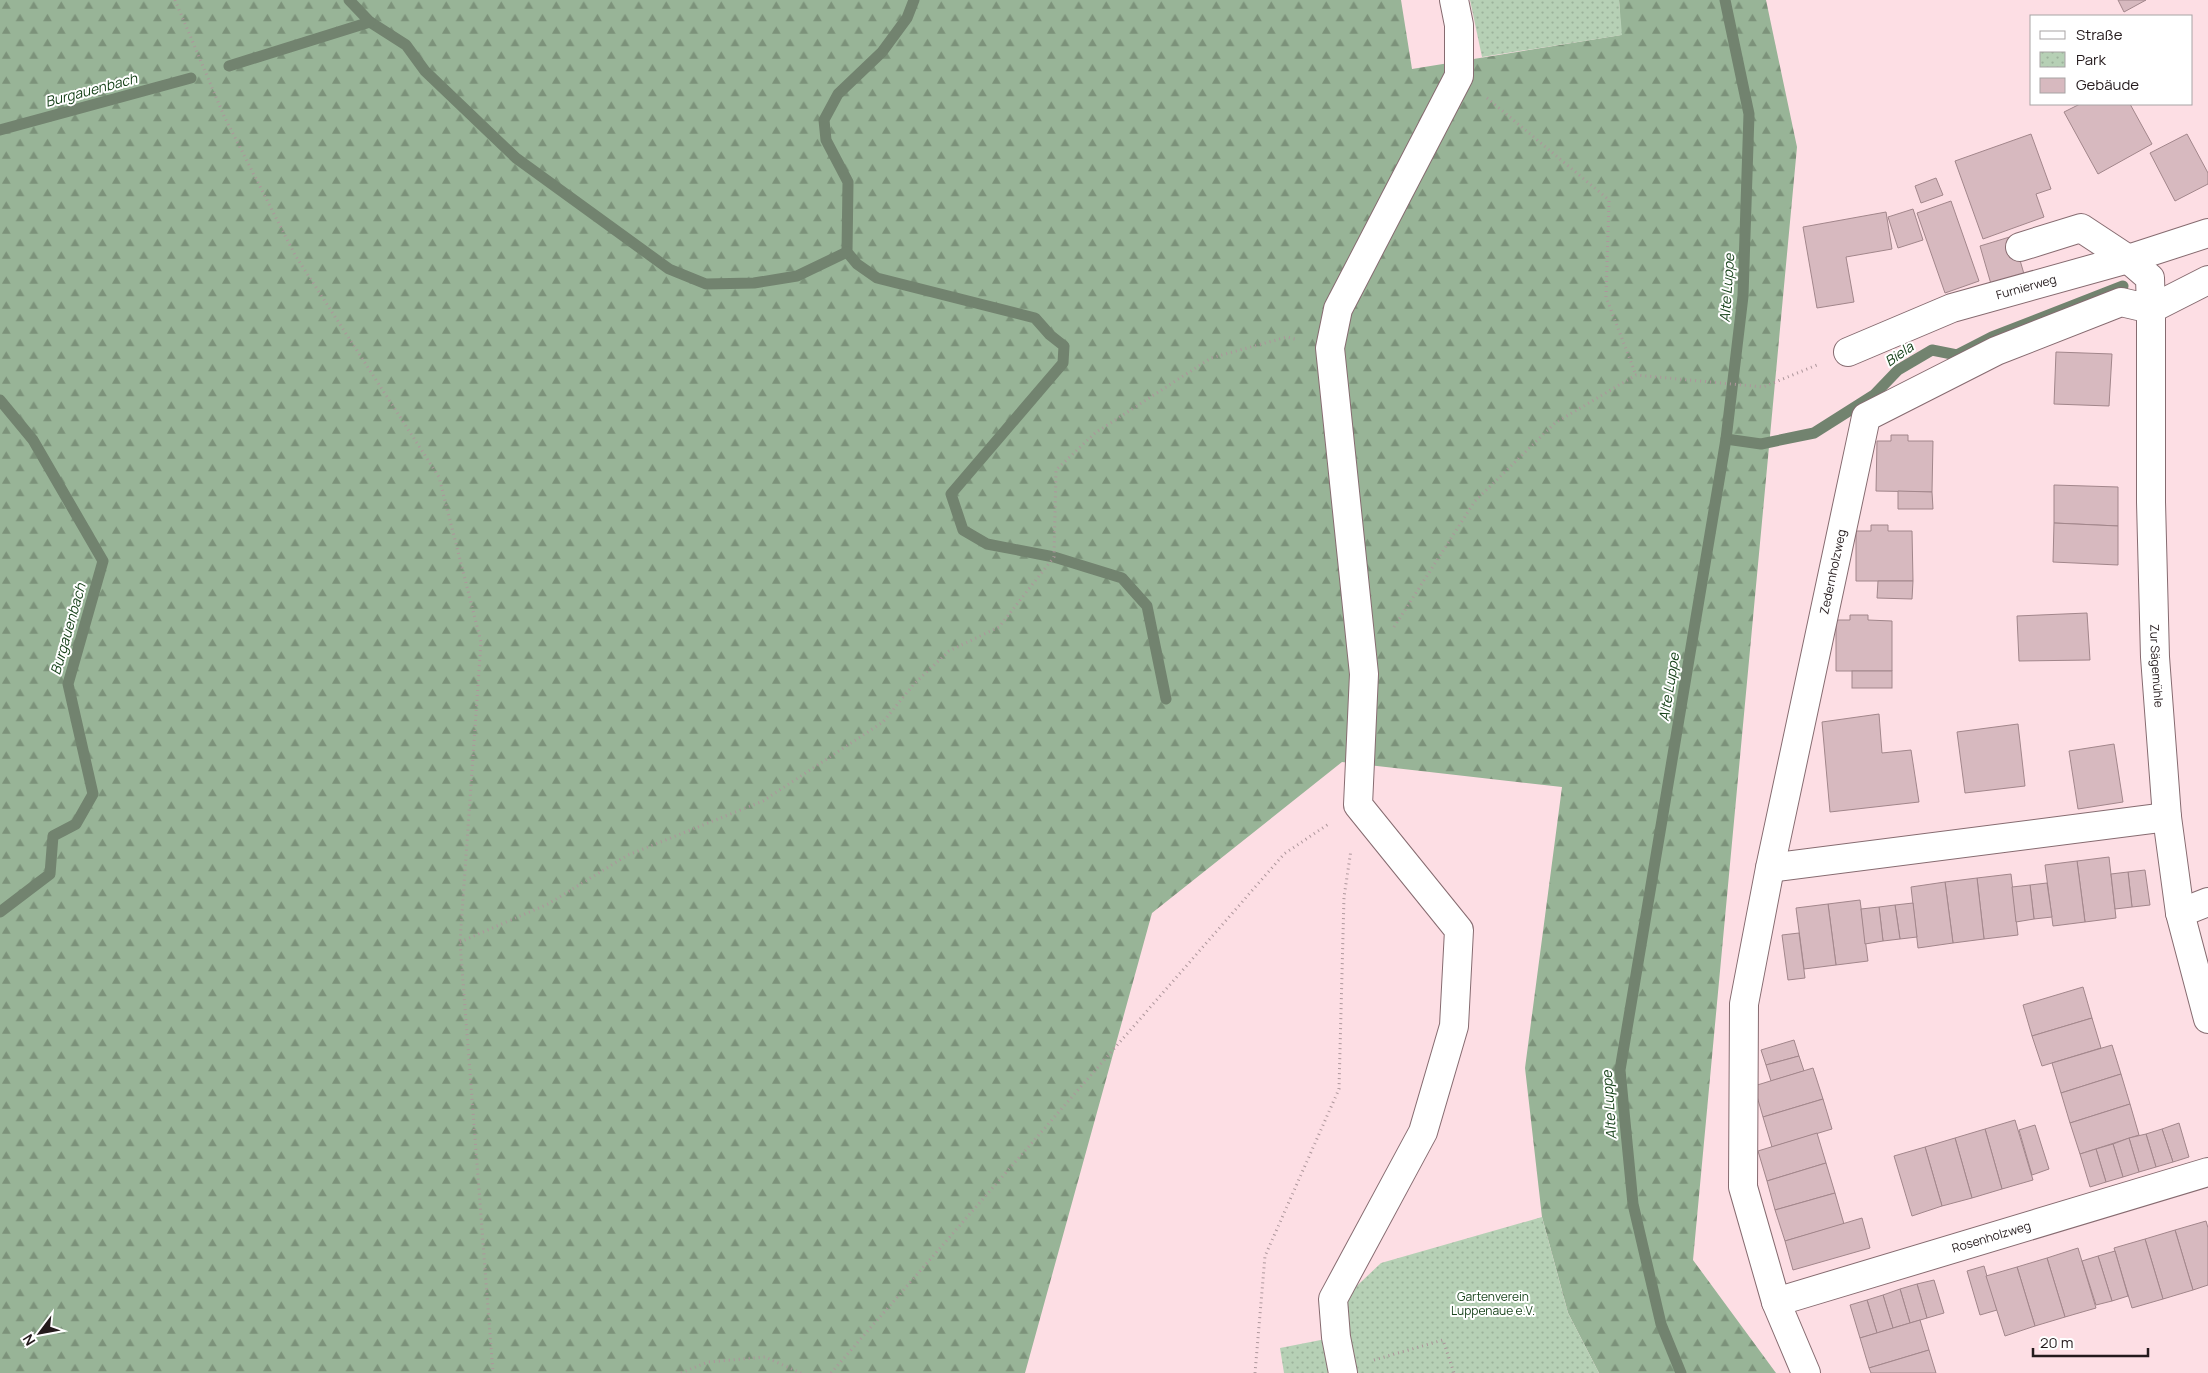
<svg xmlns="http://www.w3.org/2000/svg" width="2208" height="1373" font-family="Manrope,sans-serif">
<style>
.forest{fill:url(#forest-firs)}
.park{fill:url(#park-dots)}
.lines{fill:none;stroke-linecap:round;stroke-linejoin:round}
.stream{stroke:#72836f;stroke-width:11}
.building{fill:#d7b9bf;stroke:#a2868b}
.minor-casing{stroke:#866b70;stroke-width:30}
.path{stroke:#ad969b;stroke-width:3;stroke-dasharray:1 4;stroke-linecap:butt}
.minor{stroke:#fff;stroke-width:28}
.labels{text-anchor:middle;stroke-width:4;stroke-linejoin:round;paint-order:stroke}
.street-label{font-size:12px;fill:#241a1c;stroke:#fff}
.park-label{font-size:12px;fill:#1b451e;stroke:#fff}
.water-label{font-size:14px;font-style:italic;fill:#18431b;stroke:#fff}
</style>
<defs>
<pattern id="forest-firs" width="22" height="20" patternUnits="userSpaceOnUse" patternTransform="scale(1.25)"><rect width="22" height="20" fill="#98b497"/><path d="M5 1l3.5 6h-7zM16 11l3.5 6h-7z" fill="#7c927a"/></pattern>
<pattern id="park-dots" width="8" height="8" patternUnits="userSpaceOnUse" patternTransform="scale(1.25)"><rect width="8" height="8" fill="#b6d0b5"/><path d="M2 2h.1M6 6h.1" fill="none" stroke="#9cb29b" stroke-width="1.8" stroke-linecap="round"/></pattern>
</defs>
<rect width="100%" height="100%" fill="#fddee4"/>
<polygon class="forest" points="0,0 1401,0 1412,69 1621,35 1619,0 1766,0 1797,147 1693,1260 1776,1373 1599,1373 1568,1313 1542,1217 1525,1068 1562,787 1342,762 1152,913 1025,1373 0,1373"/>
<g class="park">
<polygon points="1470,0 1619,0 1622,35 1482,57"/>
<polygon points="1542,1217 1568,1313 1599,1373 1284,1373 1280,1348 1336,1337 1342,1300 1381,1263"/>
</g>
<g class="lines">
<g class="stream">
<polyline points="914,0 907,18 882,52 838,94 824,120 826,140 848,182 847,252 857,264 877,278 1035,318 1050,335 1064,346 1063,363 951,494 963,530 987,544 1054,557 1122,578 1147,606 1166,699"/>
<polyline points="370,22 406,45 425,71 516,158 669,269 706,284 754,283 797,276 847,252"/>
<polyline points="229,66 370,22 349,0"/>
<polyline points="0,130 191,78"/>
<polyline points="0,400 33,440 103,561 68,684 93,794 76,824 53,836 50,874 0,912"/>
<polyline points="1726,439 1761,444 1814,433 1874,395 1898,370 1932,350 1957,355 1992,337 2123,286"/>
<polyline points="1681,1373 1661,1324 1633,1204 1620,1070 1726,439 1743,296 1749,114 1725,0"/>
</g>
</g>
<g class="building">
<polygon points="2118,0 2146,0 2124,12"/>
<polygon points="2080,104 2130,104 2152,144 2098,174 2064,112"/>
<polygon points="2031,134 2051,189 2036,194 2044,217 1983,239 1955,161"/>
<polygon points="2187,134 2208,173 2208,184 2175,201 2150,153"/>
<polygon points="1936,178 1943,195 1921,203 1915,186"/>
<polygon points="1951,201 1979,281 1945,293 1917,213"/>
<polygon points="1913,209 1923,240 1898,248 1888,217"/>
<polygon points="1886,212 1892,249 1846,257 1854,302 1817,308 1803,227"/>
<polygon points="2013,236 2024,274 1991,284 1980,246"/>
<polygon points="2056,352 2112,354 2109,406 2054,404"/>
<polygon points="1891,435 1908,435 1908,441 1933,441 1932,492 1876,491 1877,441 1891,441"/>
<polygon points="2054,485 2118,487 2118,526 2054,523"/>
<polygon points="1898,491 1932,492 1933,509 1898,509"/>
<polygon points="2054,523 2118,526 2118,565 2053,562"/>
<polygon points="1871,525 1888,525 1888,531 1912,531 1913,581 1856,581 1856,531 1871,531"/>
<polygon points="1878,581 1913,581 1912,599 1877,598"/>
<polygon points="2087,613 2090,660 2019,661 2017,616"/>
<polygon points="1850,615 1868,615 1868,620 1892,621 1892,671 1836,671 1836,620 1850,620"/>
<rect x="1852" y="671" width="40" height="17"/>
<polygon points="1879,714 1882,753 1911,750 1919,802 1830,812 1822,722"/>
<polygon points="2018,724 2025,786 1965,793 1957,732"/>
<polygon points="2114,744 2123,802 2078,809 2069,751"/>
<polygon points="2109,857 2116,918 2085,922 2077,861"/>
<polygon points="2077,861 2085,922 2053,926 2045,865"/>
<polygon points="2145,870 2150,905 2132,907 2128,872"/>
<polygon points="2128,872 2132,907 2115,909 2111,874"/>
<polygon points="2011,874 2018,935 1984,939 1977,878"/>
<polygon points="1977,878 1984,939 1953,943 1945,882"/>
<polygon points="1945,882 1953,943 1918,948 1911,887"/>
<polygon points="2047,883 2052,917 2034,919 2030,885"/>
<polygon points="2030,885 2034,919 2016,922 2012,887"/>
<polygon points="1860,900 1868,961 1836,965 1828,904"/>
<polygon points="1913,903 1917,937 1900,939 1895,905"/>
<polygon points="1828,904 1836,965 1804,969 1796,908"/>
<polygon points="1895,905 1900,939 1883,941 1879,907"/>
<polygon points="1879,907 1883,941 1865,944 1861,909"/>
<polygon points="1799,933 1805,978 1788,980 1782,935"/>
<polygon points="2083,987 2092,1018 2032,1036 2023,1005"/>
<polygon points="2092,1018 2101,1048 2042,1066 2032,1036"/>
<polygon points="1794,1040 1799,1056 1766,1065 1761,1050"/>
<polygon points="2112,1045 2121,1074 2061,1093 2052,1063"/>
<polygon points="1799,1056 1804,1071 1771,1081 1766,1065"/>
<polygon points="1813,1068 1823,1099 1763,1117 1754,1086"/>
<polygon points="2121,1074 2130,1104 2070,1123 2061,1093"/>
<polygon points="1823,1099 1832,1129 1772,1147 1763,1117"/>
<polygon points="2130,1104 2139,1135 2080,1154 2070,1123"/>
<polygon points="2015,1120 2033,1180 2002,1189 1985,1129"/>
<polygon points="2179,1123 2189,1157 2173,1162 2162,1129"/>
<polygon points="2035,1125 2049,1169 2032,1175 2019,1130"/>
<polygon points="1985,1129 2002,1189 1972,1198 1955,1138"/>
<polygon points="2162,1129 2173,1162 2156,1167 2146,1134"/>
<polygon points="1817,1133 1826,1163 1767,1181 1758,1151"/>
<polygon points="2146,1134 2156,1167 2139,1172 2129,1138"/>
<polygon points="1955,1138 1972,1198 1942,1206 1925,1147"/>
<polygon points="2129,1138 2139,1172 2123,1177 2113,1144"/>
<polygon points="2113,1144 2123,1177 2106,1182 2096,1149"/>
<polygon points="1925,1147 1942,1206 1912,1216 1894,1156"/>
<polygon points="2096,1149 2106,1182 2090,1187 2080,1154"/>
<polygon points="1826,1163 1835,1193 1775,1210 1767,1181"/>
<polygon points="1835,1193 1844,1224 1785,1241 1775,1210"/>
<polygon points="1862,1218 1870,1248 1793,1270 1785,1241"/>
<polygon points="2206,1221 2208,1228 2208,1285 2193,1290 2175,1230"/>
<polygon points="2175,1230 2193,1290 2163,1299 2145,1239"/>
<polygon points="2145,1239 2163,1299 2132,1308 2114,1248"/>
<polygon points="2078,1248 2096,1308 2065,1317 2047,1258"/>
<polygon points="2115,1251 2128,1296 2112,1301 2098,1256"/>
<polygon points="2098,1256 2112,1301 2096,1305 2082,1261"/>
<polygon points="2047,1258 2065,1317 2035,1326 2017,1267"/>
<polygon points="1984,1266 1997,1310 1980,1315 1967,1271"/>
<polygon points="2017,1267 2035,1326 2005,1336 1986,1276"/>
<polygon points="1934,1280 1944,1313 1927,1318 1917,1284"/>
<polygon points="1917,1284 1927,1318 1910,1323 1900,1289"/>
<polygon points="1900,1289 1910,1323 1893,1328 1883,1295"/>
<polygon points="1883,1295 1893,1328 1877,1333 1867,1300"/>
<polygon points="1867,1300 1877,1333 1860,1338 1850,1305"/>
<polygon points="1920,1320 1929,1350 1869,1368 1860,1338"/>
<polygon points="1929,1350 1936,1373 1871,1373 1869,1368"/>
</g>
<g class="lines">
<g class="minor-casing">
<g id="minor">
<path id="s1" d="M2208,280l-57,29v193l4,155 12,160 13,96 28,106"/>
<path id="s2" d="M1848,352l104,-44 176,-49 80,-26"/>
<polyline points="1770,868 2167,817"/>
<polyline points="2180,913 2208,902"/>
<path id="s3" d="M1776,1302l432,-130"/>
<polyline points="1343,1373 1336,1337 1333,1299 1423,1132 1454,1026 1459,930 1358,805 1364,674 1330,348 1338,309 1459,76 1459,25 1454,0"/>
<path id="s4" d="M1806,1373l-30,-71 -33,-115 1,-183 26,-136 96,-451 130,-66 125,-49 30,7 -1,-31 -22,-19 -47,-31 -61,19"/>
</g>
</g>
<g class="path">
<polyline points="175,0 224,116 295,255 439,477 481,642 460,942 493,1373"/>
<polyline points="1487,98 1609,200 1606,297 1636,375"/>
<polyline points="1394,627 1475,501 1555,423 1636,375 1763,387 1817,365"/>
<polyline points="460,942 548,904 628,855 763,801 883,722 914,684 949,651 999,627 1054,557 1056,470 1095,433 1211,358 1287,337 1298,340"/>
<polyline points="1374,1360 1443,1340 1454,1373"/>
<polyline points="681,1373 708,1362 765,1357 801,1373"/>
<polyline points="831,1373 1284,854 1330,823"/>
<polyline points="1255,1373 1265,1256 1339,1089 1344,897 1351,850"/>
</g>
<use href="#minor" class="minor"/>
</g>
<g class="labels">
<g class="street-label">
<text dy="4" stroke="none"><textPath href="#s2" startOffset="190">Furnierweg</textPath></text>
<text dy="4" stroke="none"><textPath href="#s4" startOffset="821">Zedernholzweg</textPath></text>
<text dy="4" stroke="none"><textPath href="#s1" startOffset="421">Zur Sägemühle</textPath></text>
<text dy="4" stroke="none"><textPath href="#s3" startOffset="225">Rosenholzweg</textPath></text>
</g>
<g class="park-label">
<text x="1493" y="1301">Gartenverein<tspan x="1493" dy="14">Luppenaue e.V.</tspan></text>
</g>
<g class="water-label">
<text transform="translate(91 90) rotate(-15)" y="5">Burgauenbach</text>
<text transform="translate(1727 288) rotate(-86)" y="5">Alte Luppe</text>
<text transform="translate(1899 354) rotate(-35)" y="5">Biela</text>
<text transform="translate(68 629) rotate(-74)" y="5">Burgauenbach</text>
<text transform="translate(1669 687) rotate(-81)" y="5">Alte Luppe</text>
<text transform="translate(1609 1105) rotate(-94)" y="5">Alte Luppe</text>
</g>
</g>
<rect x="2030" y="15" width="162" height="90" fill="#ffffff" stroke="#a7a3a4"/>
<rect x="2040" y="31" width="25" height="8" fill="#ffffff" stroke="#a7a3a4"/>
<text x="2076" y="40" font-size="15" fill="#241a1c">Straße</text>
<rect x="2040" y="52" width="25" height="15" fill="url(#park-dots)" stroke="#a7a3a4"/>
<text x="2076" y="65" font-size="15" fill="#241a1c">Park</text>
<rect x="2040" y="78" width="25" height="15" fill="#d7b9bf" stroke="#a7a3a4"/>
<text x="2076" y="90" font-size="15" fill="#241a1c">Gebäude</text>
<g transform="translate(40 1333) rotate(238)" stroke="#ffffff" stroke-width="4" paint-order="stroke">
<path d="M0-4L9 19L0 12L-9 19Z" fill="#241a1c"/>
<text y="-8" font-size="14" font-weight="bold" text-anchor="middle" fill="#241a1c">N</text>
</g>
<path d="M2033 1348v8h115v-8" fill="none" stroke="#241a1c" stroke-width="2.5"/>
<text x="2040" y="1348" font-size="15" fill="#241a1c" stroke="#ffffff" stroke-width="4" paint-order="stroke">20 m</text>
</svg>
